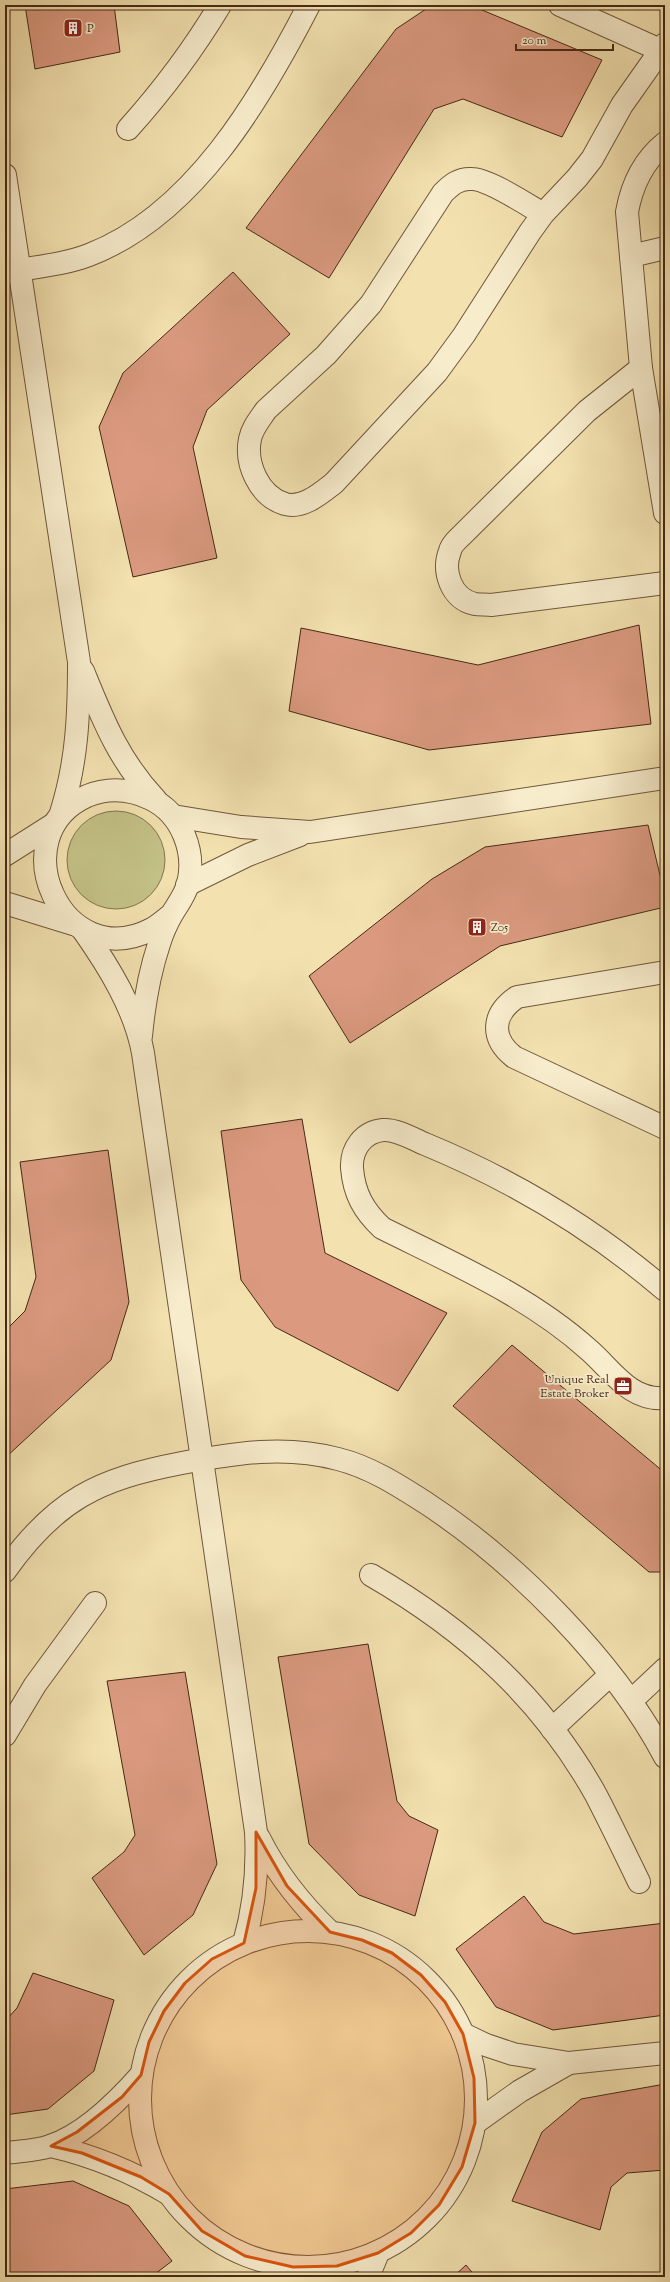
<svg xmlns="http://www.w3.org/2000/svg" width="670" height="2282" font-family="'Sorts Mill Goudy',serif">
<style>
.green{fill:#c3c186;stroke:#84754e}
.building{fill:#db9a80;stroke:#462915}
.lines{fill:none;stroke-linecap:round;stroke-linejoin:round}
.street-casing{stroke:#71573c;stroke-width:24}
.street{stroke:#f7eccc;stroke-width:22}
.marked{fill:#d8540d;fill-opacity:0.2;stroke:#d8540d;stroke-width:3;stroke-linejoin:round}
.labels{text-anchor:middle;stroke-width:3.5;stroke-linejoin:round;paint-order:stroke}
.poi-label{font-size:12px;fill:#462915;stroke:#f7eccc;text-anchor:start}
</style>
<rect width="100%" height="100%" fill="#f3e2b0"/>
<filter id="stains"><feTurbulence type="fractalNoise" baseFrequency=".005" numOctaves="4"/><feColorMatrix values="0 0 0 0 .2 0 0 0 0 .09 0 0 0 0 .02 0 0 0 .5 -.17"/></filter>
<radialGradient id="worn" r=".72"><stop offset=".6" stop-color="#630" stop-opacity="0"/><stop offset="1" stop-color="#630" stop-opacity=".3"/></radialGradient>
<circle class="green" cx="116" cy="860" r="49"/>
<g class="building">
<polygon points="25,5 114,5 120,52 35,69"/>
<polygon points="432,5 470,5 602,60 562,137 463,99 434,109 329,278 246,228 396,29"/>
<polygon points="233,272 290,334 207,410 193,447 217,558 133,577 99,427 123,373"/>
<polygon points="5,590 9,611 5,612"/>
<polygon points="639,625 651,724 429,750 289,711 301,628 478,665"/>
<polygon points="648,825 665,896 665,907 500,946 350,1043 309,976 432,879 485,847"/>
<polygon points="302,1119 325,1253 447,1313 398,1391 275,1327 241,1280 221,1131"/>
<polygon points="108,1150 129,1302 111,1360 5,1458 5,1331 25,1311 36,1277 20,1162"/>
<polygon points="512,1345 665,1473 665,1572 649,1572 453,1406"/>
<polygon points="368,1644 397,1801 409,1816 438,1830 415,1916 359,1895 309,1844 278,1657"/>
<polygon points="185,1672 217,1864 193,1915 144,1955 92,1878 124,1852 135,1835 107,1681"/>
<polygon points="524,1896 544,1922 574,1934 665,1923 665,2015 553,2030 496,2007 456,1949"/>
<polygon points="33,1973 114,2000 94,2071 48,2109 5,2115 5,2021 17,2008"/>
<polygon points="665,2084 665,2170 627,2173 611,2187 600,2230 512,2201 542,2132 581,2099"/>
<polygon points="73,2181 129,2206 172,2261 151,2277 50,2275 5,2277 5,2189"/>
<polygon points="466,2265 476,2277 453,2277"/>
</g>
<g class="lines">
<g class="street-casing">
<g id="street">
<polyline points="560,5 660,50"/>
<path d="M128,129c35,-39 65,-79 92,-124"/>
<path d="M665,143c-22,18 -33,41 -38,69l14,156 24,145"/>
<path d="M5,175l74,487c0,54 -2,100 -18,151"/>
<path d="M543,214c-15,-9 -55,-35 -71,-35 -13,-1 -21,6 -29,14l-72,111 -45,51 -60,55c-6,9 -14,18 -16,29 -5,25 9,57 35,65 18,5 36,-11 49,-21l103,-111 27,-37 66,-103 13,-18 34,-36 15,-19 30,-54 43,-61"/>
<polyline points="631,256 665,248"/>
<path d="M6,272c28,-5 57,-7 83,-17 104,-40 171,-155 220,-250"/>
<path d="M641,368l-54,43 -126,125c-4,4 -10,9 -11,15 -8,20 1,48 25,53 5,1 11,0 16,1l174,-22"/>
<path d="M83,671c20,49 36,90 73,129"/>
<polyline points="173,816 241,827 310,832 665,778"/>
<polyline points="5,855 54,824"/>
<polyline points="187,885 248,855 300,835"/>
<polyline points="5,903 73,924"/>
<path d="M83,930c26,37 52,79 60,123l113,779c2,39 -1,73 -12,111"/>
<path d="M665,972l-148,25c-25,17 -27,41 -3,60l151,71"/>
<path d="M141,1036c3,-32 8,-62 18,-92 3,-10 8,-21 13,-30 6,-10 13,-19 16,-30 8,-32 -6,-70 -37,-85 -21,-10 -42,-12 -64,-3 -87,39 -25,180 65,133 7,-4 14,-10 20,-15"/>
<path d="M665,1290c-71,-61 -153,-110 -240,-146 -12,-5 -28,-15 -42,-14 -20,2 -32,19 -31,38 2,26 12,43 30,60 72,36 147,68 207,122 24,21 41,51 76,48"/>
<path d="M5,1571c50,-71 93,-92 177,-108 53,-10 103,-18 156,-4 32,8 60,26 88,44 90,59 189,159 239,254"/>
<path d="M371,1575c95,55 171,123 225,220 15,29 29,58 43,87"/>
<polyline points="631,1701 665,1669"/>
<polyline points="552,1729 610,1675"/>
<polyline points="5,1735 35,1685 95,1603"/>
<path d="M259,1838c18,36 42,66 71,94"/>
<circle cx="308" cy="2099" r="168"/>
<polyline points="463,2034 486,2045 513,2054 569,2063 665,2053"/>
<polyline points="475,2123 520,2091 569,2063"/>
<path d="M51,2146c43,10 80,25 118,48"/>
<path d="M5,2153c15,-2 31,-2 45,-7 34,-11 68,-45 91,-71"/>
<polyline points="368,2277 378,2253"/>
</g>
</g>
<use href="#street" class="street"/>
</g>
<path class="marked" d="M256,1832l31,54 43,46 32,8 30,13 29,22 24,27 18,32 11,44 1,45 -13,44 -23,38 -28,28 -33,20 -41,13 -44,1 -48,-11 -43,-25 -33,-37 -28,-17 -59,-24 -31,-7 26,-14 45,-35 19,-22 8,-33 15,-31 21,-28 27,-24 32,-16 12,-55z"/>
<defs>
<g id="building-square" transform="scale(1)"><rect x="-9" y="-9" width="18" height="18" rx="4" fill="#8f2418" stroke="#f7eccc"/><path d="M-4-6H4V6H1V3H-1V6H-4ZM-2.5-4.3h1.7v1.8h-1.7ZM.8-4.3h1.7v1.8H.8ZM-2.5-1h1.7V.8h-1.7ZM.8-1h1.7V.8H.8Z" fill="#fff"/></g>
<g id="office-square" transform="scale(1)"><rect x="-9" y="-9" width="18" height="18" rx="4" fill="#8f2418" stroke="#f7eccc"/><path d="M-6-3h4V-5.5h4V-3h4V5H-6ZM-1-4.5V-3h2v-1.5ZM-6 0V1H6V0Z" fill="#fff"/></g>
</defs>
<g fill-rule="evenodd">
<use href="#building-square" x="73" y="28"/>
<use href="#building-square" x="477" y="927"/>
<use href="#office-square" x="623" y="1386"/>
</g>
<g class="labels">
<g class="poi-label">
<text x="87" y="32">P</text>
<text x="491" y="931">Z05</text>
<text x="609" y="1383" text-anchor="end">Unique Real<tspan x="609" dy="14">Estate Broker</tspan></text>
</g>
</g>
<rect width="670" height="2282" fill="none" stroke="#f3e2b0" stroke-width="20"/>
<rect x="6" y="6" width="658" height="2270" fill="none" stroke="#462915" stroke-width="2"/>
<rect x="10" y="10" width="650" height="2262" fill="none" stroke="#462915"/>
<path d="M516 44v6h97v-6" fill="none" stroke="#462915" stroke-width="2"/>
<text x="522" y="44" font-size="12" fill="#462915" stroke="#f7eccc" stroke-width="3" paint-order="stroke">20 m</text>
<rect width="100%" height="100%" filter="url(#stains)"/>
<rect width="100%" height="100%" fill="url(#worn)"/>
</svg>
